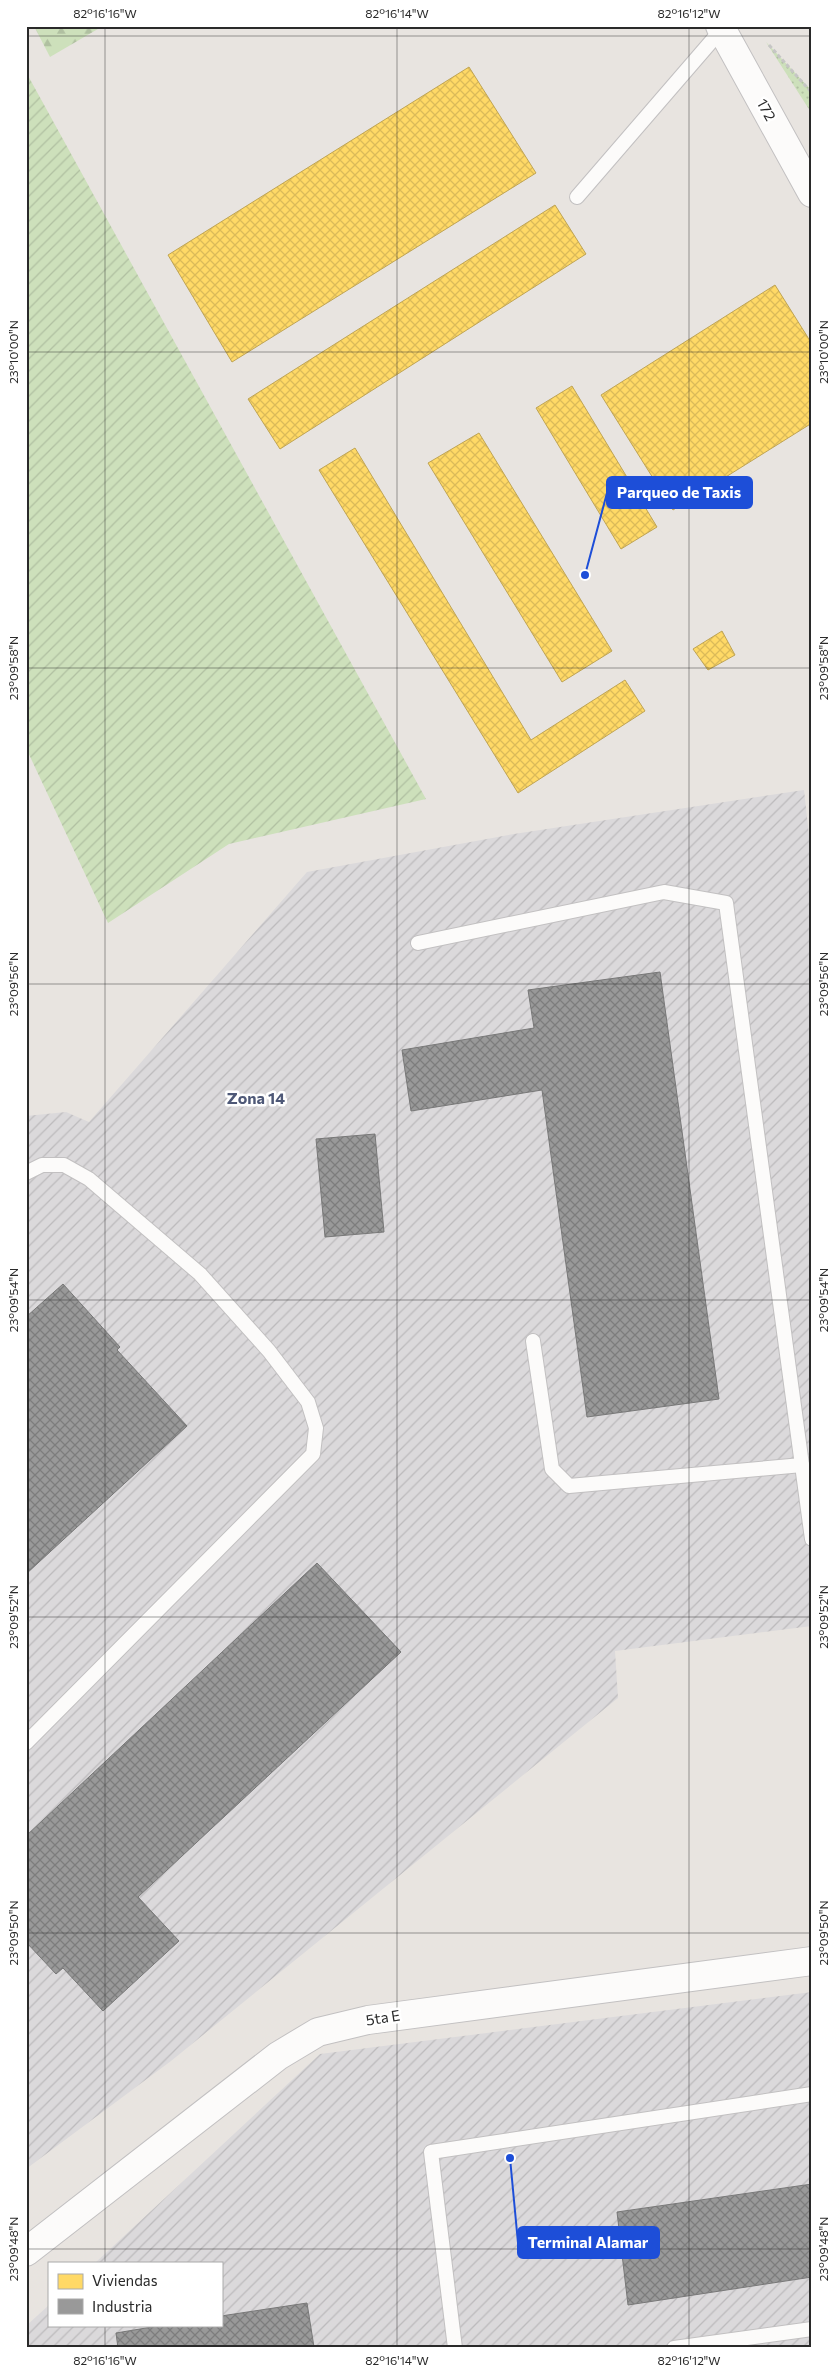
<svg xmlns="http://www.w3.org/2000/svg" width="838" height="2374" font-family="Commissioner,sans-serif">
<style>
.industrial{fill:url(#industrial-furrows)}
.grass{fill:url(#grass-dots)}
.forest{fill:url(#forest-firs)}
.garden{fill:url(#garden-furrows)}
.homes{fill:url(#homes-cross-hatch);stroke:#bfa454}
.industry{fill:url(#industry-cross-hatch);stroke:#787878}
.lines{fill:none;stroke-linecap:round;stroke-linejoin:round}
.service-casing{stroke:#c2c0c1;stroke-width:16}
.tertiary-casing{stroke:#c2c0c1;stroke-width:30}
.path{stroke:#c6c6c5;stroke-width:3;stroke-dasharray:4 2.5;stroke-linecap:butt}
.service{stroke:#fcfbfa;stroke-width:14}
.tertiary{stroke:#fcfbfa;stroke-width:28}
.ticks{fill:none;stroke:#2a2a2a;stroke-width:1;stroke-opacity:0.45}
.labels{text-anchor:middle;stroke-width:5;stroke-linejoin:round;paint-order:stroke}
.street-label{font-size:15px;fill:#2a2a2a;stroke:#fff}
.neighbourhood-label{font-size:16px;font-weight:bold;fill:#4e5877;stroke:#fff}
.leader{fill:none;stroke:#1d4ed8;stroke-width:2}
.callout-dot{fill:#1d4ed8;stroke:#fff;stroke-width:2}
.callout{fill:#1d4ed8;stroke:#1d4ed8;stroke-width:2}
.callout-label{font-size:16px;text-anchor:middle;font-weight:bold;fill:#fff}
.neatline{fill:none;stroke:#2a2a2a;stroke-width:2}
.ticks-label{font-size:12px;text-anchor:middle;fill:#2a2a2a}
</style>
<defs>
<pattern id="industrial-furrows" width="10" height="10" patternUnits="userSpaceOnUse" patternTransform="scale(1.25)"><rect width="10" height="10" fill="#dbd9db"/><path d="M-1 1l2-2M0 10L10 0M9 11l2-2" fill="none" stroke="#bcbabc"/></pattern>
<pattern id="grass-dots" width="8" height="8" patternUnits="userSpaceOnUse" patternTransform="scale(1.25)"><rect width="8" height="8" fill="#cde0bb"/><path d="M2 2h.1M6 6h.1" fill="none" stroke="#b0c0a1" stroke-width="1.8" stroke-linecap="round"/></pattern>
<pattern id="forest-firs" width="22" height="20" patternUnits="userSpaceOnUse" patternTransform="scale(1.25)"><rect width="22" height="20" fill="#cde0bb"/><path d="M5 1l3.5 6h-7zM16 11l3.5 6h-7z" fill="#b0c0a1"/></pattern>
<pattern id="garden-furrows" width="10" height="10" patternUnits="userSpaceOnUse" patternTransform="scale(1.25)"><rect width="10" height="10" fill="#cde0bb"/><path d="M-1 1l2-2M0 10L10 0M9 11l2-2" fill="none" stroke="#b0c0a1"/></pattern>
<pattern id="homes-cross-hatch" width="8" height="8" patternUnits="userSpaceOnUse" patternTransform="scale(1.25)"><rect width="8" height="8" fill="#ffd966"/><path d="M0 0l8 8M0 8l8-8" fill="none" stroke="#dbba59"/></pattern>
<pattern id="industry-cross-hatch" width="8" height="8" patternUnits="userSpaceOnUse" patternTransform="scale(1.25)"><rect width="8" height="8" fill="#999"/><path d="M0 0l8 8M0 8l8-8" fill="none" stroke="#7d7d7d"/></pattern>
</defs>
<rect width="100%" height="100%" fill="#e8e4e0"/>
<g class="industrial">
<polygon points="804,790 812,862 812,1626 615,1651 618,1698 171,2061 26,2169 26,1116 66,1112 89,1122 307,872 514,834"/>
<polygon points="812,1992 812,2348 26,2348 26,2326 49,2305 49,2325 221,2325 221,2263 95,2263 320,2054"/>
</g>
<polygon class="grass" points="766,42 812,91 812,115 812,114"/>
<polygon class="forest" points="34,26 103,26 50,57"/>
<polygon class="garden" points="26,72 426,799 229,844 108,923 26,748"/>
<g class="homes">
<polygon points="469,67 536,173 232,362 168,255"/>
<polygon points="555,205 586,254 280,449 248,399"/>
<polygon points="775,285 812,344 812,423 673,510 601,395"/>
<polygon points="572,386 657,527 621,549 536,408"/>
<polygon points="479,433 612,651 562,682 428,463"/>
<polygon points="355,448 531,740 625,680 645,711 518,793 319,470"/>
<polygon points="722,631 735,655 708,670 693,649"/>
</g>
<g class="industry">
<polygon points="660,972 719,1399 587,1417 542,1090 411,1111 402,1050 534,1028 528,990"/>
<polygon points="375,1134 384,1232 325,1237 316,1139"/>
<polygon points="63,1284 120,1347 117,1350 187,1426 26,1574 26,1317"/>
<polygon points="317,1563 401,1652 138,1897 179,1941 103,2011 63,1968 56,1974 26,1942 26,1836"/>
<polygon points="812,2184 812,2277 628,2305 617,2212"/>
<polygon points="307,2303 314,2347 118,2348 116,2333 164,2325 221,2325 221,2316"/>
</g>
<g class="lines">
<g class="service-casing">
<g id="service">
<polyline points="577,197 722,29"/>
<polyline points="418,943 664,892 726,903 812,1539"/>
<polyline points="26,1173 42,1165 64,1165 89,1179 200,1274 269,1351 308,1402 316,1428 313,1454 26,1743"/>
<polyline points="533,1341 552,1469 569,1486 802,1465"/>
<polyline points="455,2348 431,2152 812,2094"/>
<polyline points="674,2348 812,2329"/>
</g>
</g>
<g class="tertiary-casing">
<g id="tertiary">
<polyline points="720,26 812,193"/>
<polyline points="26,2252 278,2056 318,2032 368,2020 812,1961"/>
</g>
</g>
<polyline class="path" points="769,45 812,93"/>
<use href="#service" class="service"/>
<use href="#tertiary" class="tertiary"/>
</g>
<path class="ticks" d="M105,26v2237M397,26v2322M689,26v2322M26,36h786M26,352h786M26,668h786M26,984h786M26,1300h786M26,1617h786M26,1933h786M26,2249h786M105,2325v23"/>
<g class="labels">
<g class="street-label">
<text transform="translate(766 110) rotate(61)" y="5">172</text>
<text transform="translate(383 2018) rotate(-9)" y="5">5ta E</text>
</g>
<g class="neighbourhood-label">
<text x="256" y="1104">Zona 14</text>
</g>
</g>
<path class="leader" d="M585 575L607 493M510 2158L518 2243"/>
<g class="callout-dot">
<circle cx="585" cy="575" r="5"/>
<circle cx="510" cy="2158" r="5"/>
</g>
<g class="callout">
<rect x="607" y="477" width="145" height="31" rx="5"/>
<rect x="518" y="2227" width="141" height="31" rx="5"/>
</g>
<g class="callout-label">
<text x="679" y="498">Parqueo de Taxis</text>
<text x="588" y="2248">Terminal Alamar</text>
</g>
<rect width="838" height="2374" fill="none" stroke="#ffffff" stroke-width="55"/>
<rect x="48" y="2262" width="175" height="65" fill="#ffffff" stroke="#aaaaaa"/>
<rect x="58" y="2274" width="25" height="15" fill="#ffd966" stroke="#aaaaaa"/>
<text x="92" y="2286" font-size="15" fill="#2a2a2a">Viviendas</text>
<rect x="58" y="2299" width="25" height="15" fill="#999999" stroke="#aaaaaa"/>
<text x="92" y="2312" font-size="15" fill="#2a2a2a">Industria</text>
<rect x="28" y="28" width="782" height="2318" class="neatline"/>
<g class="ticks-label">
<text x="105" y="18">82°16'16"W</text>
<text x="397" y="18">82°16'14"W</text>
<text x="689" y="18">82°16'12"W</text>
<text transform="translate(14 352) rotate(-90)" y="4">23°10'00"N</text>
<text transform="translate(824 352) rotate(-90)" y="4">23°10'00"N</text>
<text transform="translate(14 668) rotate(-90)" y="4">23°09'58"N</text>
<text transform="translate(824 668) rotate(-90)" y="4">23°09'58"N</text>
<text transform="translate(14 984) rotate(-90)" y="4">23°09'56"N</text>
<text transform="translate(824 984) rotate(-90)" y="4">23°09'56"N</text>
<text transform="translate(14 1300) rotate(-90)" y="4">23°09'54"N</text>
<text transform="translate(824 1300) rotate(-90)" y="4">23°09'54"N</text>
<text transform="translate(14 1617) rotate(-90)" y="4">23°09'52"N</text>
<text transform="translate(824 1617) rotate(-90)" y="4">23°09'52"N</text>
<text transform="translate(14 1933) rotate(-90)" y="4">23°09'50"N</text>
<text transform="translate(824 1933) rotate(-90)" y="4">23°09'50"N</text>
<text transform="translate(14 2249) rotate(-90)" y="4">23°09'48"N</text>
<text transform="translate(824 2249) rotate(-90)" y="4">23°09'48"N</text>
<text x="105" y="2365">82°16'16"W</text>
<text x="397" y="2365">82°16'14"W</text>
<text x="689" y="2365">82°16'12"W</text>
</g>
</svg>
